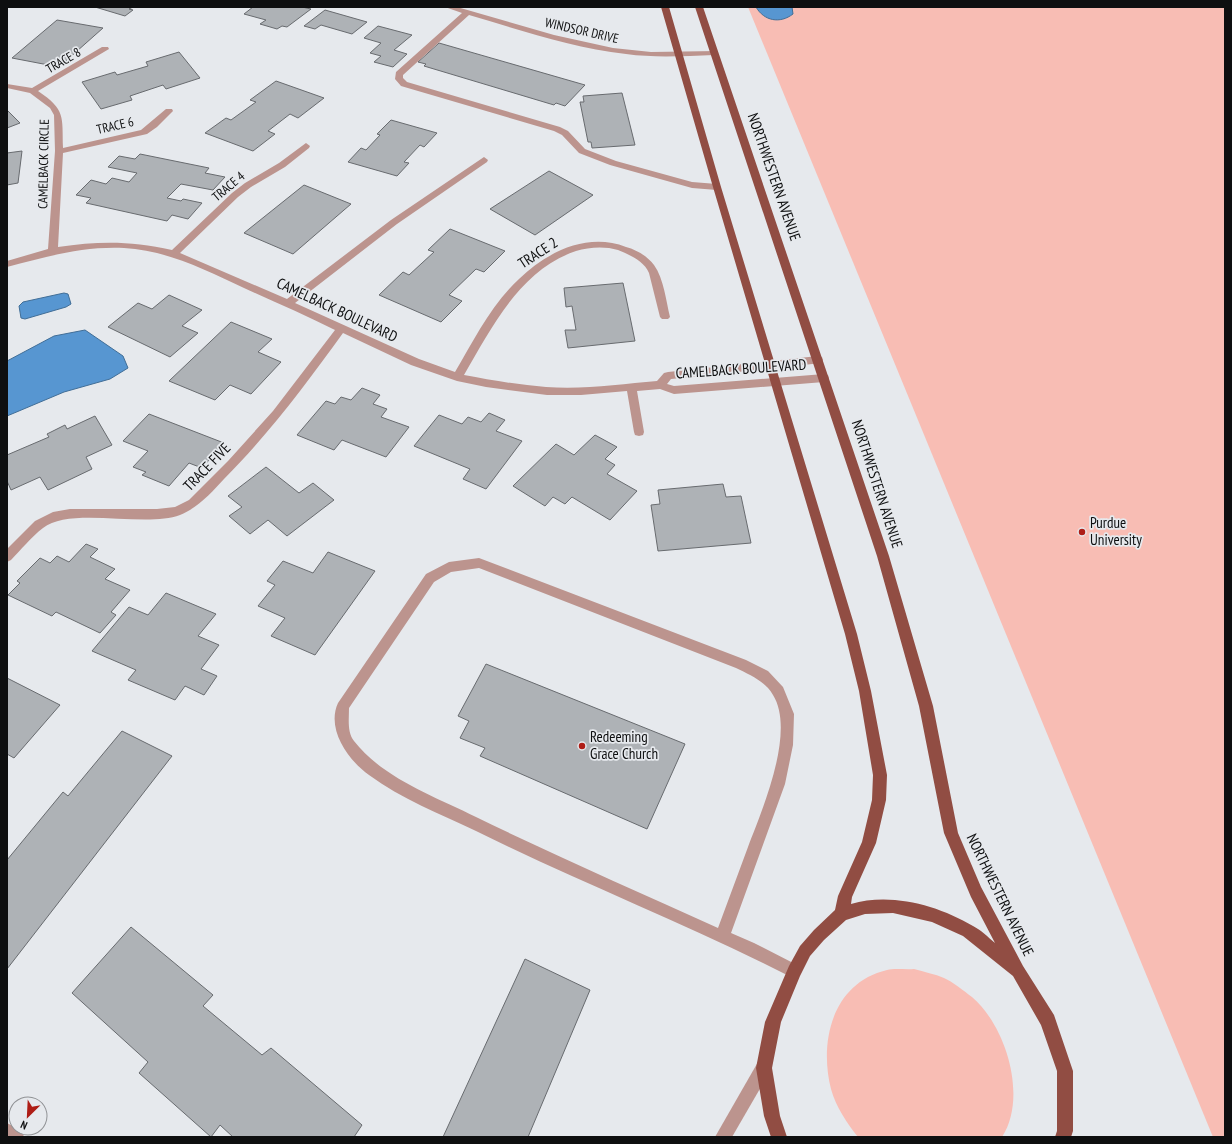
<svg xmlns="http://www.w3.org/2000/svg" width="1232" height="1144" font-family="'PT Sans Narrow',sans-serif">
<style>
.green{fill:#f8bdb4}
.water{fill:#5796d1;stroke:#416e97}
.building{fill:#aeb2b6;stroke:#686b6f}
.lines{fill:none;stroke-linecap:round;stroke-linejoin:round}
.minor{fill:#bc948e;fill-rule:evenodd}
.major{fill:#914d43;fill-rule:evenodd}
.poi-dot{fill:#ae1d16;stroke:#e6e9ed;stroke-width:1.5}
.labels{text-anchor:middle;stroke-width:3.5;stroke-linejoin:round;paint-order:stroke}
.far-street-label{font-size:13px;fill:#0e0f10;stroke:#e6e9ed}
.street-label{font-size:15px;fill:#0e0f10;stroke:#e6e9ed}
.poi-label{font-size:15px;fill:#0e0f10;stroke:#e6e9ed;text-anchor:start}
</style>
<rect width="100%" height="100%" fill="#e6e9ed"/>
<g class="green">
<polygon points="748,7 1225,7 1225,1137 1213,1137"/>
<path d="M914,969c10,3 21,5 30,9 9,4 20,13 28,19 34,29 56,100 30,140h-144c-11,-14 -22,-30 -27,-48 -12,-47 1,-106 56,-119 8,-2 19,0 27,-1z"/>
</g>
<g class="water">
<path d="M756,7h36l1,7c-13,10 -29,7 -37,-7z"/>
<polygon points="64,293 68,294 71,304 66,307 25,319 21,318 19,306 23,302"/>
<polygon points="85,330 123,356 128,368 110,379 64,392 7,416 7,361 54,336"/>
</g>
<g class="building">
<polygon points="95,7 133,7 129,9 133,10 125,16"/>
<polygon points="253,7 302,7 311,9 287,27 282,26 277,29 260,24 266,20 244,14"/>
<polygon points="325,10 367,22 352,34 321,25 315,29 304,26"/>
<polygon points="57,20 103,28 59,67 12,58"/>
<polygon points="378,26 412,35 394,50 407,54 393,67 374,62 381,56 370,53 381,43 364,38"/>
<polygon points="439,43 585,85 565,106 556,103 554,105 424,66 426,64 418,62"/>
<polygon points="179,52 200,78 166,89 163,85 130,96 132,100 101,109 82,82 115,72 117,75 148,66 146,62"/>
<polygon points="276,81 324,98 298,118 290,114 268,131 275,134 253,151 205,133 226,118 231,120 256,102 250,100"/>
<polygon points="622,93 635,145 592,148 591,142 588,142 580,102 584,102 583,96"/>
<polygon points="7,110 20,123 7,128"/>
<polygon points="391,120 437,133 424,147 420,145 404,162 409,163 397,176 348,162 361,148 366,150 380,135 377,134"/>
<polygon points="22,151 18,183 7,185 7,153"/>
<polygon points="140,154 209,168 205,173 225,177 213,190 181,184 167,198 181,201 183,199 202,203 188,219 172,215 167,221 86,203 91,198 76,195 91,180 106,184 112,178 129,182 137,173 108,167 119,156 135,159"/>
<polygon points="549,171 593,195 535,235 490,209"/>
<polygon points="304,185 351,204 293,254 244,233"/>
<polygon points="450,229 505,251 484,272 476,269 449,295 462,301 441,322 379,295 403,272 409,275 434,252 428,250"/>
<polygon points="623,283 635,341 568,348 565,330 576,330 572,306 566,307 564,288"/>
<polygon points="169,295 202,310 182,326 198,333 170,357 108,327 138,303 152,309"/>
<polygon points="231,322 272,339 258,352 281,362 251,394 230,385 215,400 169,381"/>
<polygon points="362,388 380,395 373,404 387,409 381,417 409,427 386,457 342,440 334,450 297,435 326,401 335,404 341,397 351,400"/>
<polygon points="489,413 505,420 496,431 522,441 486,489 463,479 470,469 414,446 439,415 462,424 468,417 481,422"/>
<polygon points="149,414 224,443 202,468 189,463 169,486 142,475 146,472 133,467 148,451 123,441"/>
<polygon points="95,416 112,445 86,457 92,469 48,490 40,477 11,490 7,481 7,455 49,437 47,434 65,425 67,429"/>
<polygon points="595,435 617,447 605,459 615,465 607,474 637,491 610,520 572,497 565,504 553,497 545,506 513,486 556,444 574,455"/>
<polygon points="266,467 299,493 313,483 334,500 287,536 268,520 250,534 229,516 242,507 228,496"/>
<polygon points="723,484 726,497 741,496 751,543 658,551 651,505 660,504 658,490"/>
<polygon points="86,544 98,549 90,557 115,569 105,579 130,590 111,612 116,615 100,633 56,612 52,616 8,595 20,583 17,581 40,558 50,563 57,556 69,562"/>
<polygon points="328,552 375,571 315,655 271,636 285,618 258,606 275,585 267,581 283,561 313,573"/>
<polygon points="166,593 216,614 198,636 219,645 201,669 217,676 204,695 185,686 175,700 128,680 136,670 92,651 129,607 148,615"/>
<polygon points="486,664 685,744 647,829 480,756 485,748 460,738 469,721 458,716"/>
<polygon points="7,678 60,705 14,758 7,754"/>
<polygon points="122,731 172,756 7,969 7,860 63,792 68,796"/>
<polygon points="131,927 213,995 203,1006 262,1055 271,1048 362,1125 354,1137 233,1137 220,1125 211,1137 139,1073 148,1062 72,993"/>
<polygon points="525,959 590,990 528,1137 443,1137"/>
</g>
<g class="lines">
<g class="minor">
<path d="M445,7h12l97,28 59,13 38,4 66,-1v4h-3c-29,1 -59,3 -88,-1 -54,-6 -106,-24 -157,-39l-66,60v3l4,4 153,45 8,4 17,18 31,12 76,21 25,2 4,3 -4,3 -25,-2 -82,-23 -31,-12 -17,-18 -8,-4 -153,-45 -6,-7 1,-7 66,-59z"/>
<path d="M102,47h6l1,2 -71,42c28,19 24,25 25,57l78,-18 25,-21h6l1,2 -16,16 -10,7 -84,19 -5,94c42,-6 73,-6 114,3l60,-57 13,-10 34,-20 27,-20 4,3 -1,2 -24,19 -34,20 -13,10 -58,56 107,46 104,-79 93,-63 4,3 -1,2 -90,62 -102,79 124,56 36,13c19,-32 36,-67 64,-93 28,-27 68,-47 107,-32 11,3 21,9 28,18 10,14 12,36 16,52l-2,2h-6l-2,-2 -11,-44c-5,-12 -19,-18 -31,-23 -13,-4 -29,-3 -42,1 -56,19 -84,76 -112,124 27,5 55,10 82,12 37,3 75,-3 111,-6l7,-8 4,-1 150,-16 4,1 1,3 -1,3 -151,16 -4,5 7,2 150,-12 4,1 1,3 -1,3 -4,1 -150,12 -14,-5 -23,2 7,41 -1,3 -4,1 -4,-1 -1,-3 -7,-41 -46,4h-34l-61,-8 -29,-6 -46,-16 -68,-32c-37,51 -74,101 -119,146 -13,14 -25,28 -44,36 -35,13 -110,-9 -137,13 -12,9 -22,22 -32,32l-4,2v-13l28,-28 18,-9 17,-3h87l18,-2 14,-7 39,-39 45,-50 62,-81c-30,-15 -60,-28 -91,-42 -38,-18 -78,-38 -120,-40 -41,-2 -79,9 -117,19v-6l41,-12 7,-98 -1,-36 -4,-7 -20,-15 -23,-5v-4l25,4z"/>
<path d="M479,558l267,102 22,11 15,16 11,27 -1,31 -8,39 -54,149 23,10 45,23 3,5 -3,5 -5,3 -5,-3c-102,-52 -210,-94 -313,-145 -35,-17 -75,-32 -107,-56 -21,-15 -43,-46 -31,-72l88,-129 23,-12zM479,568l257,100c14,7 29,13 37,27 23,37 -11,115 -25,152 -10,27 -20,54 -30,81 -81,-37 -162,-72 -242,-111 -42,-21 -92,-38 -122,-76 -7,-9 -5,-22 -5,-33l85,-126 17,-10z"/>
<polygon points="764,1060 770,1062 772,1068 732,1137 715,1137 758,1062"/>
<polygon points="7,1123 22,1131 24,1137 7,1137"/>
</g>
<path class="major" d="M661,7h8l52,180 136,447 14,57 16,84 -1,25 -10,43 -24,54 -1,7c39,-12 87,1 122,22 8,4 15,11 22,17l-24,-46 -27,-64 -25,-127 -42,-150 -182,-549h8l186,549 44,150 25,127 23,54 42,79 31,49 19,56v60l-2,6h-16l2,-6v-60l-16,-46 -28,-49 -50,-40 -31,-14 -39,-9 -28,1 -19,6 -22,20 -14,16 -10,20 -19,46 -9,46 8,48 7,21h-16l-7,-21 -8,-48 9,-46 24,-56 11,-20 14,-16 21,-20 3,-14 24,-54 10,-42 1,-25 -14,-84 -14,-57 -132,-447z"/>
</g>
<g class="poi-dot">
<circle cx="1082" cy="532" r="4"/>
<circle cx="582" cy="746" r="4"/>
</g>
<g class="labels">
<g class="far-street-label">
<text transform="translate(582 30) rotate(13)" y="5">WINDSOR DRIVE</text>
<text transform="translate(63 60) rotate(-30)" y="5">TRACE 8</text>
<text transform="translate(115 125) rotate(-13)" y="5">TRACE 6</text>
<text transform="translate(43 164) rotate(-89)" y="5">CAMELBACK CIRCLE</text>
<text transform="translate(228 186) rotate(-40)" y="5">TRACE 4</text>
</g>
<g class="street-label">
<text transform="translate(774 177) rotate(71)" y="5">NORTHWESTERN AVENUE</text>
<text transform="translate(538 253) rotate(-33)" y="5">TRACE 2</text>
<text transform="translate(337 310) rotate(25)" y="5">CAMELBACK BOULEVARD</text>
<text transform="translate(741 369) rotate(-4)" y="5">CAMELBACK BOULEVARD</text>
<text transform="translate(207 467) rotate(-46)" y="5">TRACE FIVE</text>
<text transform="translate(877 484) rotate(72)" y="5">NORTHWESTERN AVENUE</text>
<text transform="translate(1000 895) rotate(64)" y="5">NORTHWESTERN AVENUE</text>
</g>
<g class="poi-label">
<text x="1090" y="528">Purdue<tspan x="1090" dy="17">University</tspan></text>
<text x="590" y="742">Redeeming<tspan x="590" dy="17">Grace Church</tspan></text>
</g>
</g>
<rect width="1232" height="1144" fill="none" stroke="#0e0f10" stroke-width="16"/>
<g transform="translate(28 1116) rotate(204)"><circle r="19" fill="#e6e9ed" stroke="#909295"/>
<path d="M0-3L7 15L0 10L-7 15Z" fill="#ae1d16"/>
<text y="-6" font-size="11" font-weight="bold" text-anchor="middle" fill="#0e0f10">N</text>
</g>
</svg>
